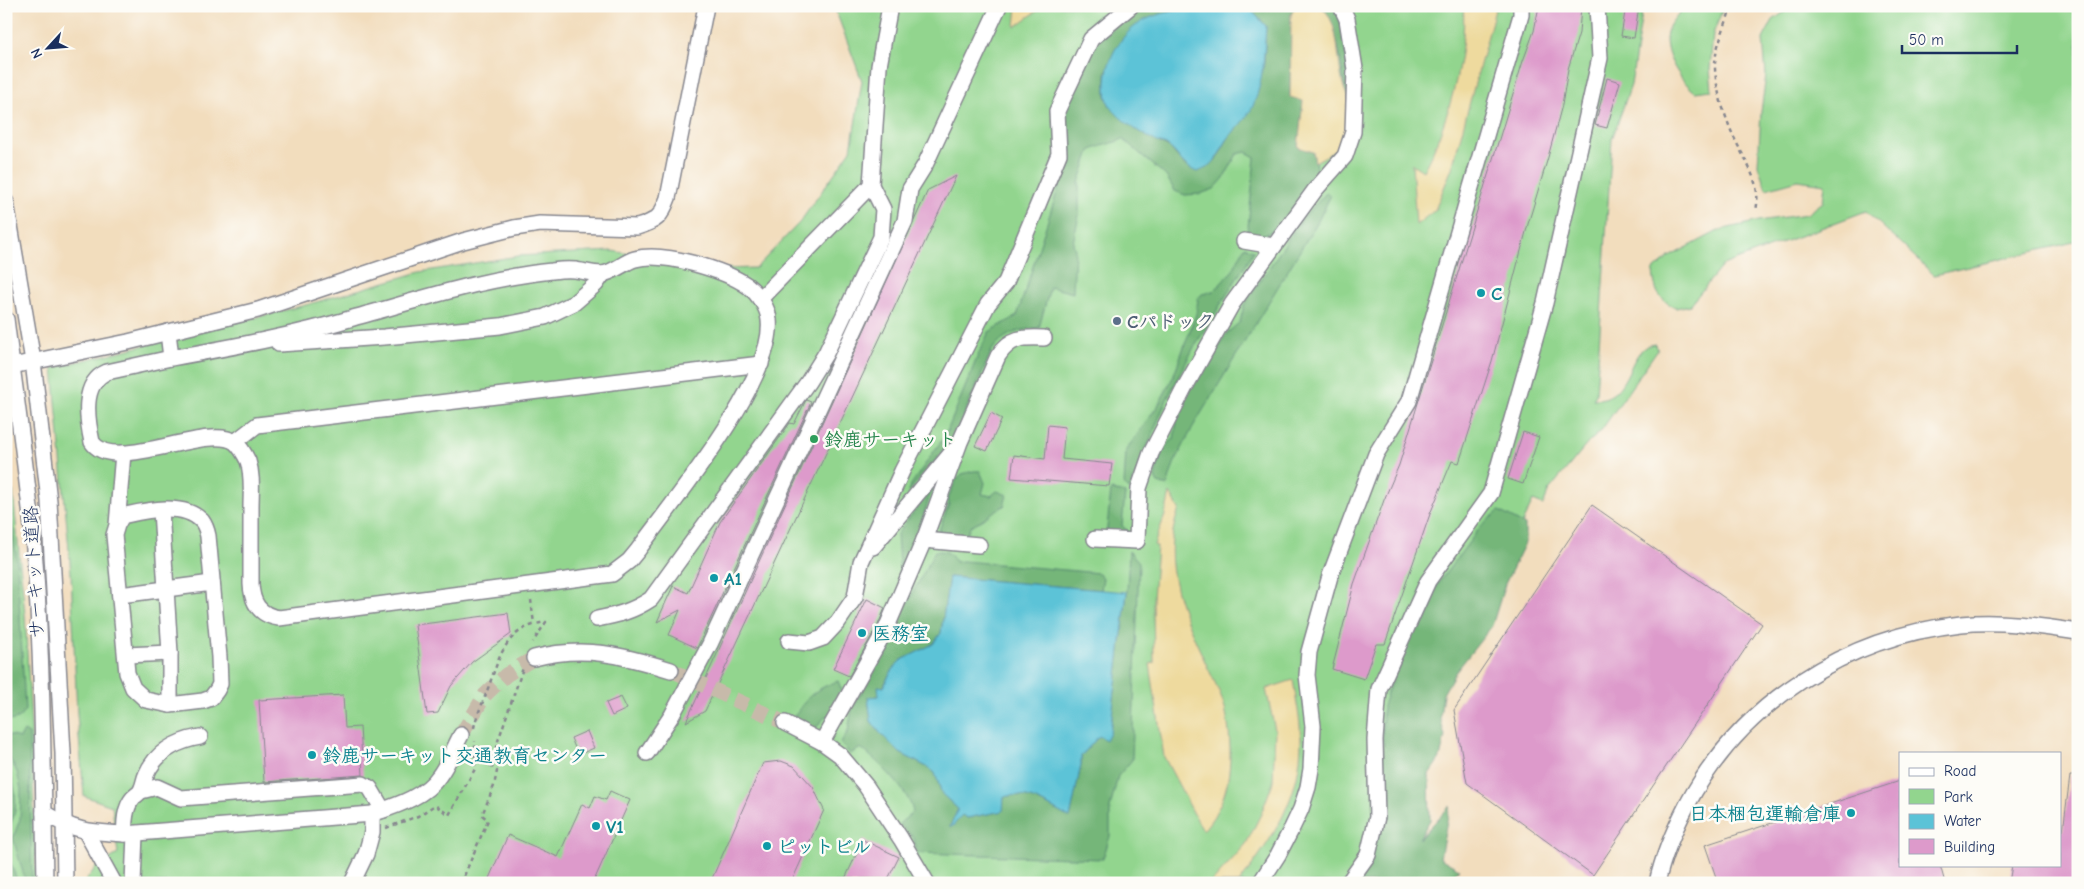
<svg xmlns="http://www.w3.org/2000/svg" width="2084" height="889" font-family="'Comic Neue','Klee One',sans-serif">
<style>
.green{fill:#92d58e;stroke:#568276}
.forest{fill:#75b679;stroke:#48726c}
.sand{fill:#eeda9e;stroke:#84847e}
.water{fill:#5bc3d7;stroke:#3b799a}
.building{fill:#dd9acb}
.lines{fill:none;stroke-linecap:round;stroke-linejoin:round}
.minor-tunnel{stroke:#c7baaa;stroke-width:15;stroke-dasharray:15 8;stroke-linecap:butt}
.minor-casing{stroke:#86868e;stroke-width:18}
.path{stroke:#86868e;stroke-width:2.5;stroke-dasharray:4 4;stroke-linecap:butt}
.minor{stroke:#fff;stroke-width:15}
.culture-dot{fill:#0f9aa8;stroke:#fdfcf7;stroke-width:2}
.service-dot{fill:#5c6f8a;stroke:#fdfcf7;stroke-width:2}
.leisure-dot{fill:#2e9e5b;stroke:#fdfcf7;stroke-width:2}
.labels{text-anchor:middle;stroke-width:5;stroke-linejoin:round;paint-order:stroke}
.culture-label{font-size:19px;font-weight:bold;fill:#0d838f;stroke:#fdfcf7;text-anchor:start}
.service-label{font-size:19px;font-weight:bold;fill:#4e5e75;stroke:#fdfcf7;text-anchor:start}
.leisure-label{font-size:19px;font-weight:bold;fill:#27864d;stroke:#fdfcf7;text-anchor:start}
.street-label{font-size:19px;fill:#1b2f5e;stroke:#fdfcf7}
</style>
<rect width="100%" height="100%" fill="#fdfcf7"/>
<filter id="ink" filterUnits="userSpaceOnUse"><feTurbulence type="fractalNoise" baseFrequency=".02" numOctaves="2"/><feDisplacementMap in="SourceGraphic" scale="10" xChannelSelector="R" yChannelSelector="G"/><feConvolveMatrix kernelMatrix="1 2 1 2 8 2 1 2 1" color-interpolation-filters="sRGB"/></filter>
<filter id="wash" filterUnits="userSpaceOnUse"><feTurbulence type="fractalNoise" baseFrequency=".0096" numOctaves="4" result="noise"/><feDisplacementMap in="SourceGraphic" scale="20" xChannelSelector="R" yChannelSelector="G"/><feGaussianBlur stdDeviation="1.12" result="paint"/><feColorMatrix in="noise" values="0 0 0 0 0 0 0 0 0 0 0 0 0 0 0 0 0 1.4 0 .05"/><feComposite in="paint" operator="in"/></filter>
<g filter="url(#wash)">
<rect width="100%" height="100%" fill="#f2ddbd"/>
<g class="green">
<path d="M834,6h809l-12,79 -19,54 -16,256 -3,4c40,3 33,-54 62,-55l3,5 -58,83 -12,11 -39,47 -6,15 -10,-4 -30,61 -86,92 -34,193 -28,36h-1271l13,-17 21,-12 -6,-48 -28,-10 -7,-82 -6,-141 -18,-205 253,-63 114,-33 98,-16 94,-5 110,18 34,-1 44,-46 51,-72 11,-69z"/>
<path d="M1684,6h40l-11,28 -3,35 2,21 -17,2c-16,-13 -35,-42 -27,-63 3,-8 12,-16 16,-23z"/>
<path d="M1793,6h285v235l-144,34 -68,-64 -143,54 -33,40 -14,3c-19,-10 -21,-17 -23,-37l16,-14 51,-27 39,-9 48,-7 16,-12 2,-18 -27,-4 -32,9 -8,-24 3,-53 5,-37 -3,-36 10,-19z"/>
<polygon points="6,488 13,491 25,615 32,743 36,883 6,883"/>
</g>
<g class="forest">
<path d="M1136,6h65l-50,11 -45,54v25l4,10 28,25 33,18 15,18 30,-7 14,-25 22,-28 12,-43 2,-38 -15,-16 -7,-4h51l-4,9 -1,81 13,5 -5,46 15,5 4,20c-15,29 -32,66 -70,65l8,-80 -9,-5 -9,2 -13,24 -10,11 -14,5 -15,1 -10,-4 -9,-15 -43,-37c-11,5 -23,6 -33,12l-11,32v32l-6,28 2,7 -2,43 -23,-6 -11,41c-20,2 -35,5 -47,22l-39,90 -45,52 2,-6 36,-52 35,-86 8,-16 28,-16 50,-155 -2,-10 -2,-39 26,-59 13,-15z"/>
<path d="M1321,6h15l6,19 10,78 -6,-6c-4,-24 -8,-76 -25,-91z"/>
<path d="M1327,192l3,5 -12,24 -124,204 -20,39 -7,22 -9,-3 -3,-5c3,-15 6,-30 19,-39l3,-20 9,-25 26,-43 8,-5 6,-12 14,-12 4,-17 41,-61 18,-26z"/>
<polygon points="1245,246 1254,251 1194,347 1166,401 1130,489 1124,485 1126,450 1159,404 1173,377 1196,314 1198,299 1202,294 1214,291 1233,270"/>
<path d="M974,471h6l5,12 -3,11 9,2 6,-5 10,4 -3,11c-12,5 -21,15 -34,20l-4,12 -28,-5 11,-29 -1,-6 8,-18 6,-6z"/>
<polygon points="932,488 918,534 900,578 897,534"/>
<polygon points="1111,490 1125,493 1122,526 1127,530 1128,540 1106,537"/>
<path d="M6,493l2,1 9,66 8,150c-5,8 -9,12 -19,10z"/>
<polygon points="1499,511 1525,525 1525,543 1505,584 1492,626 1455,673 1443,694 1440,717 1445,736 1440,758 1429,774 1430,820 1419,839 1450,806 1440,858 1459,869 1446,883 1356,883 1379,834 1385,806 1381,762 1383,706 1394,671 1422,605 1482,525"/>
<path d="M935,551c11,0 15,0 20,11l8,-1 136,12 4,5 -2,12 -152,-13 -8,56 -8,11 -33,17 -11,14 -10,21 -11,1 3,24 9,12 20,20 29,15 6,5 7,21 16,15 -8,17 12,-12 6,4 34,-7 2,-14c23,-7 47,11 66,21l11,-53v-9l18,-20 11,-4 17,-140 2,-41 10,11 -7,198 -14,16 -8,32v28l-7,23 -186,-6 -3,-15 -15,-14 14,-12c-4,-22 -35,-50 -52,-64l-11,6 -9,-11 7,-12 4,-22 39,-68 -1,-5z"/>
<path d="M838,681l6,15 -11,19 -8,2 -10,12 -25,-10c7,-5 9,-8 13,-15 8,-12 21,-18 35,-23z"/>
<polygon points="24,731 29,734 32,883 26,883 13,838 20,819 21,789 17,772 6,751 8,735 20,738"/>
<path d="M6,765c10,18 15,47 1,64z"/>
<polygon points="6,850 18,883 6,883"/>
</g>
<g class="sand">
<polygon points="1017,6 1044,6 1015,27"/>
<path d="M1295,6h26c25,22 11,74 31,97l-1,18 -11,27 -25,14 -2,-10 -15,-5 5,-46 -13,-4 1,-82z"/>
<path d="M1463,6h33l-44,162 -17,42 -19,15 -4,-61 11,7c23,-40 45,-119 40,-165z"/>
<path d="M1170,493l9,16c-21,57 5,106 28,157 6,13 14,27 18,42 7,32 9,75 -9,104 -3,7 -9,13 -13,19l-39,-74 -14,-93 4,-1 -1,-64 4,-53 -3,-1 11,-30z"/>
<path d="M1293,680c3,19 7,38 8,57 1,59 -28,101 -62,146h-28l35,-39 15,-30 12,-32 2,-52 -9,-41z"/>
</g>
<g class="water">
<path d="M1201,6h43l7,4 15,16c-2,26 -2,55 -13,80 -6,13 -18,23 -26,34 -10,16 -11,26 -30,32 -17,-7 -18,-19 -31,-27 -5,-2 -10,-3 -14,-6 -14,-7 -33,-20 -42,-33 -3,-5 -4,-12 -4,-18 -1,-30 16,-58 43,-70 15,-7 36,-8 52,-12z"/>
<path d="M949,577l178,15 -17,140 -4,8 -7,-4 -18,20v9l-11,53c-19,-10 -43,-28 -66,-21l-1,14 -36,7 -5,-3 -9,11 -3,1 8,-18 -16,-15 -7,-21 -6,-5 -29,-15 -20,-20 -9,-12 -3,-24 11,-1 -1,-10 6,1 5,-12 11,-14 33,-17 8,-11z"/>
</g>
<g id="blocks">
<g class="building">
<polygon points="1539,6 1581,6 1579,33 1568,69 1562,105 1547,161 1528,224 1492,361 1459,463 1452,461 1430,514 1385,644 1376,644 1364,679 1332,669 1354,584 1384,500 1399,465 1523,61 1534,31"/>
<polygon points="1626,6 1639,6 1634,38 1621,36"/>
<polygon points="1607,78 1620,82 1607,128 1595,125"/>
<polygon points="956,176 705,711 686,722 928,190"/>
<polygon points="806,400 811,402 697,648 669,635 680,610 657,622 673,586 688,593 720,522 790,423 794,424"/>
<polygon points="991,413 1002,419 987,451 975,446"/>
<polygon points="1048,425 1065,427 1062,459 1112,464 1109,486 1011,478 1014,455 1045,459"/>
<polygon points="1523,432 1539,437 1523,484 1508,479"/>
<polygon points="1592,505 1762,624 1593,875 1467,783 1454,710"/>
<polygon points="867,599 885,608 878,625 849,676 833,669"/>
<polygon points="508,613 511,634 472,662 451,686 438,713 427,714 415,625"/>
<polygon points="343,695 345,728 360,727 363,775 264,782 259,700"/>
<polygon points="621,697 627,709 612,716 606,703"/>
<polygon points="587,731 594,748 578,755 571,738"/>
<polygon points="781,761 794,766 813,787 824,810 791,883 710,883 763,763"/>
<polygon points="2070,776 2078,776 2078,883 2009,883 2012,865 2060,865 2060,830 2063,831"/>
<polygon points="1900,781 1900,865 1940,865 1945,883 1718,883 1705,845"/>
<polygon points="610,791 630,800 593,883 487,883 508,835 558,857 582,804 590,808 595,796 606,800"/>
<polygon points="863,840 899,857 886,883 843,883"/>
</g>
</g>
</g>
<g filter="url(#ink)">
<use href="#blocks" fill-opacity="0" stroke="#86868e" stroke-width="1"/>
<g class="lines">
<g class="minor-tunnel">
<polyline points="671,670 785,723"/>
<polyline points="461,735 485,695 506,675 534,658"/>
</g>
<g class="minor-casing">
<g id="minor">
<polyline points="6,202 33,361 49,501 63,753 65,883"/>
<polyline points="1244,241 1273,246"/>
<polyline points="760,299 871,185"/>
<path d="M6,319c9,73 20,145 27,218 10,115 10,231 12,346"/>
<path d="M168,332l3,26 -64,14c-26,11 -20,47 -15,70 21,33 115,-19 143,0 6,5 10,13 13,19 5,15 3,31 3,46 0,26 0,51 0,77 1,19 8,31 28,34l333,-44 17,-13 9,-11c34,-47 138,-173 131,-230 -1,-13 -11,-26 -21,-34 -23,-16 -85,-35 -113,-27 -11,3 -22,14 -33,15 -9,0 -19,-3 -27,-4 -8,-1 -16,0 -23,1 -68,7 -133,29 -199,47 -61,18 -120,29 -182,40"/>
<polyline points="279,344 384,337 500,326 545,317 574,303 596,284 603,274"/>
<path d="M12,366l116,-24 130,-32 205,-69 51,-13 26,-4 97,3c20,-6 24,-10 31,-29l38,-192"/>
<polyline points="235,442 257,425 761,364"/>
<polyline points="161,510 170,653 170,705"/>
<path d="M117,525l5,-9 4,-1c22,-5 58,-13 76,6 3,4 5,10 6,15l11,121 1,27 -3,6 -6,8 -8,3 -33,4 -24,-5 -13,-12 -6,-15 -13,-138 3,-10 6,-72"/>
<polyline points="1095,539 1137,541 1139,488 1151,453 1185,387 1232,304 1315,190 1345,156 1353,132 1355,69 1347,19 1341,6"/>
<polyline points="924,540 979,545"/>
<polyline points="873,547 953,451"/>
<polyline points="120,595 212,583"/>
<path d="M597,619c21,-4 36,-8 54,-20l157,-217 18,-29 55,-116 2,-28 -12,-24 8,-119 11,-60"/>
<polyline points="789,641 809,643 823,638 838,622 855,597 861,562 902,471 988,304 1006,282 1059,154 1057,111 1091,39 1131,6"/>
<polyline points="126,655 170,653"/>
<path d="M534,658c50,-13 88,-3 137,12"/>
<polyline points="785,723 822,742 840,755 866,786 901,839 927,883"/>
<path d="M822,742l64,-113 38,-89 36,-98 38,-86c12,-19 25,-19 46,-18"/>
<polyline points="647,753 672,715 710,644 905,221 910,189 925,165 999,6"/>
<polyline points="141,791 157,787 181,798 363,784 370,788 383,810"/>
<path d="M44,813c32,19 45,19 81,21l247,-20c23,-8 53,-17 67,-38 9,-12 15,-28 22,-41"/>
<polyline points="86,832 114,883"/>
<path d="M125,834c-1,-11 0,-27 8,-36 3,-3 7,-5 8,-8 3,-5 3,-11 5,-15 10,-23 31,-34 54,-38"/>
<polyline points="133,883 135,834"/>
<polyline points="352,883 366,854 372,832 372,814"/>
<polyline points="1260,883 1278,855 1292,828 1301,809 1308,787 1311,769 1313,726 1307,675 1309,652 1330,576 1376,454 1409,401 1521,15 1521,6"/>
<polyline points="1348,883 1368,855 1377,817 1375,740 1379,689 1428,581 1491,493 1545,303 1600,58 1597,6"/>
<path d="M1657,883c6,-27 17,-53 30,-78 55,-103 159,-168 274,-181 39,-4 78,2 117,8"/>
</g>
</g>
<g class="path">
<path d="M1731,6c-5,22 -17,40 -16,63 1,19 8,41 15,59 10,27 33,52 26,82"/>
<polyline points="531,600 534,624"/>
<path d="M474,728c2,-12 9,-25 13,-37 13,-34 17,-63 59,-69l-13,20"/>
<polyline points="386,828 418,816 435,805 449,815 475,769 475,741"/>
<polyline points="461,883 488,820 482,815 494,786 497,771 488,764 496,754 498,741 523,668"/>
</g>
<use href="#minor" class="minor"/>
</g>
</g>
<g class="culture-dot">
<circle cx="1481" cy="293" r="5"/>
<circle cx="714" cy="578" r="5"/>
<circle cx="862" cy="633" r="5"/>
<circle cx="312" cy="755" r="5"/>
<circle cx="1851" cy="813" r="5"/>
<circle cx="596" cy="826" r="5"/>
<circle cx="767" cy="846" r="5"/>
</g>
<circle class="service-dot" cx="1117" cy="321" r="5"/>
<circle class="leisure-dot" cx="814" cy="439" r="5"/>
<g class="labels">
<g class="culture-label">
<text x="1491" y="300">C</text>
<text x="724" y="585">A1</text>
<text x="872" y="640">医務室</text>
<text x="322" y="762">鈴鹿サーキット交通教育センター</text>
<text x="1841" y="820" text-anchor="end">日本梱包運輸倉庫</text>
<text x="606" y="833">V1</text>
<text x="777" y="853">ピットビル</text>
</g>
<g class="service-label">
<text x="1127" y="328">Cパドック</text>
</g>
<g class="leisure-label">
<text x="824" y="446">鈴鹿サーキット</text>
</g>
<g class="street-label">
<text transform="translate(33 572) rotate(-93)" y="7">サーキット道路</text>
</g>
</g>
<rect width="2084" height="889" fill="none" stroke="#fdfcf7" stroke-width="25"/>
<rect x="1899" y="752" width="162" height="115" fill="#fdfcf7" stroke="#a3aaba"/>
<rect x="1909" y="768" width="25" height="8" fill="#ffffff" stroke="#a3aaba"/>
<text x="1944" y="776" font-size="15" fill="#1b2f5e">Road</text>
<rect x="1909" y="789" width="25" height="15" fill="#92d58e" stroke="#a3aaba"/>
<text x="1944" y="802" font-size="15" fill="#1b2f5e">Park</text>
<rect x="1909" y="814" width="25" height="15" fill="#5bc3d7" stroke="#a3aaba"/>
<text x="1944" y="826" font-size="15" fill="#1b2f5e">Water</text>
<rect x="1909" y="839" width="25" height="15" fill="#dd9acb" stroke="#a3aaba"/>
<text x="1944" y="852" font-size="15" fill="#1b2f5e">Building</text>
<g transform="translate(48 48) rotate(244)" stroke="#fdfcf7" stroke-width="4" paint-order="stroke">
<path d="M0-4L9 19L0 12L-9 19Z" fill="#1b2f5e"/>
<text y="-8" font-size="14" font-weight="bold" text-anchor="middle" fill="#1b2f5e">N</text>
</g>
<path d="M1902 45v8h115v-8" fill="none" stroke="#1b2f5e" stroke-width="2.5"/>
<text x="1909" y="45" font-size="15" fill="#1b2f5e" stroke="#fdfcf7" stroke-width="4" paint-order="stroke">50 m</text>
</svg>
